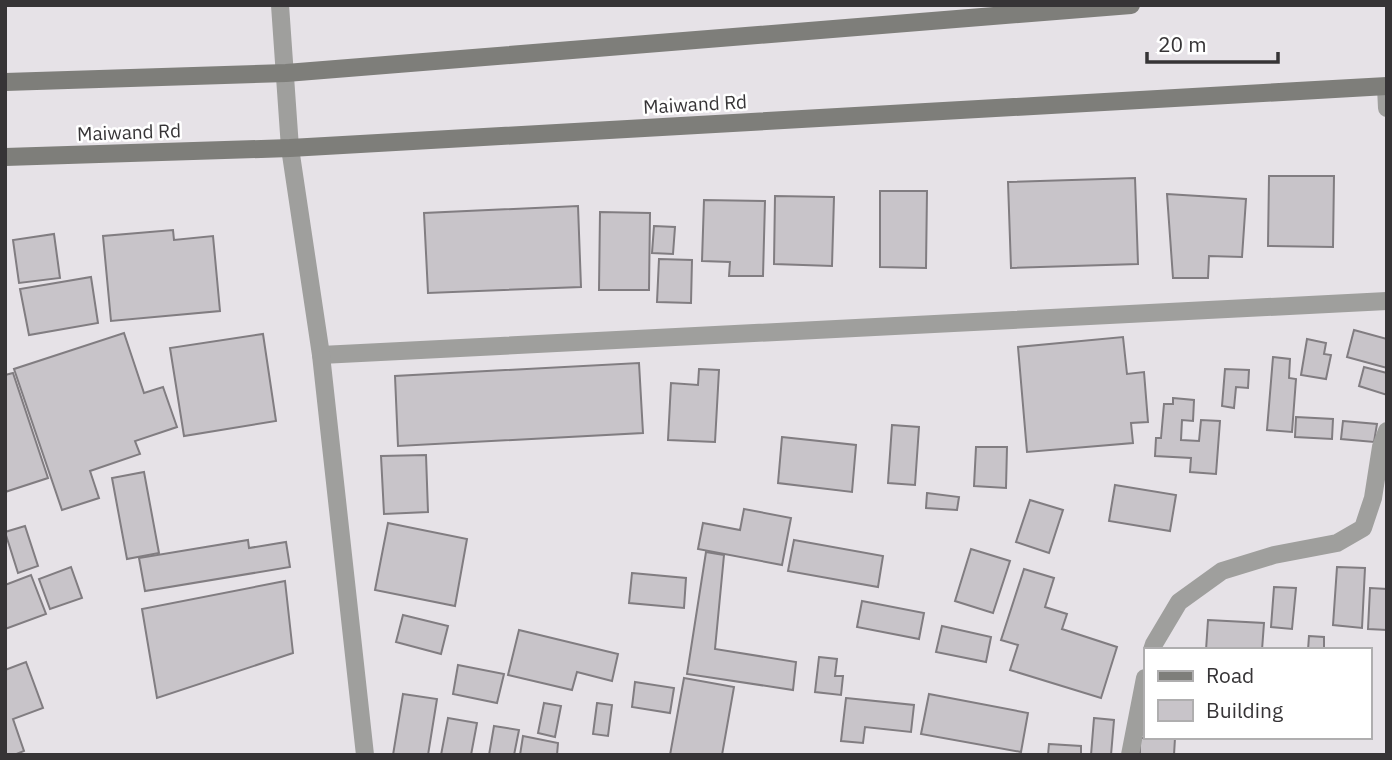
<svg xmlns="http://www.w3.org/2000/svg" width="1392" height="760" font-family="'IBM Plex Sans',sans-serif">
<style>
.building{fill:#c8c4c9;stroke:#817d81;stroke-width:2}
.lines{fill:none;stroke-linecap:round;stroke-linejoin:round}
.service{stroke:#9f9f9d;stroke-width:18}
.minor{stroke:#9f9f9d;stroke-width:18}
.secondary{stroke:#7e7e7a;stroke-width:18}
.labels{text-anchor:middle;stroke-width:5;stroke-linejoin:round;paint-order:stroke}
.street-label{font-size:19px;fill:#363436;stroke:#fff}
</style>
<rect width="100%" height="100%" fill="#e6e2e7"/>
<g class="building">
<polygon points="1269,176 1334,176 1333,247 1268,246"/>
<polygon points="1135,178 1138,264 1011,268 1008,182"/>
<polygon points="880,191 927,191 926,268 880,267"/>
<polygon points="1167,194 1246,199 1242,257 1209,256 1208,278 1173,278"/>
<polygon points="775,196 834,197 832,266 774,264"/>
<polygon points="704,200 765,201 763,276 729,276 730,262 702,261"/>
<polygon points="578,206 581,287 428,293 424,213"/>
<polygon points="600,212 650,213 649,290 599,290"/>
<polygon points="654,226 675,227 673,254 652,253"/>
<polygon points="173,230 174,240 213,236 220,311 111,321 103,236"/>
<polygon points="54,234 60,278 19,283 13,240"/>
<polygon points="659,259 692,260 691,303 657,302"/>
<polygon points="91,277 98,323 29,335 20,289"/>
<polygon points="1354,330 1387,339 1387,368 1347,357"/>
<polygon points="124,333 144,393 163,387 177,427 135,441 140,454 90,471 99,498 62,510 14,369"/>
<polygon points="263,334 276,421 184,436 170,348"/>
<polygon points="1123,337 1127,374 1144,372 1148,422 1131,423 1133,443 1027,452 1018,347"/>
<polygon points="1307,339 1326,343 1324,354 1331,355 1326,379 1301,375"/>
<polygon points="1273,357 1290,359 1289,378 1296,379 1292,432 1267,430"/>
<polygon points="639,363 643,433 398,446 395,376"/>
<polygon points="1364,367 1387,373 1387,395 1359,386"/>
<polygon points="699,369 719,370 715,442 668,440 671,383 698,385"/>
<polygon points="1225,369 1249,370 1248,388 1236,387 1234,408 1222,406"/>
<polygon points="13,373 48,478 5,492 5,375"/>
<polygon points="1173,398 1194,400 1193,421 1182,420 1181,440 1199,441 1201,420 1220,421 1216,474 1190,472 1191,458 1155,456 1156,438 1161,438 1164,404 1173,404"/>
<polygon points="1296,417 1333,419 1332,439 1295,437"/>
<polygon points="1343,421 1377,424 1374,442 1341,439"/>
<polygon points="892,425 919,427 915,485 888,483"/>
<polygon points="782,437 856,445 852,492 778,483"/>
<polygon points="976,447 1007,447 1006,488 974,486"/>
<polygon points="426,455 428,512 384,514 381,456"/>
<polygon points="144,472 159,553 127,559 112,478"/>
<polygon points="1115,485 1176,495 1170,531 1109,521"/>
<polygon points="927,493 959,497 957,510 926,508"/>
<polygon points="1030,500 1063,510 1049,553 1016,542"/>
<polygon points="744,509 791,518 782,565 698,549 703,523 740,530"/>
<polygon points="388,523 467,539 455,606 375,590"/>
<polygon points="25,526 38,566 18,573 5,532"/>
<polygon points="248,540 249,548 286,542 290,567 145,591 139,558"/>
<polygon points="794,540 883,556 878,587 788,571"/>
<polygon points="971,549 1010,561 993,613 955,601"/>
<polygon points="706,552 724,555 715,649 796,662 793,690 687,674"/>
<polygon points="71,567 82,598 50,609 39,579"/>
<polygon points="1337,567 1365,568 1362,628 1333,625"/>
<polygon points="1024,569 1054,578 1045,607 1067,614 1062,629 1117,647 1101,698 1010,670 1018,645 1001,640"/>
<polygon points="632,573 686,578 684,608 629,603"/>
<polygon points="31,575 46,614 5,629 5,585"/>
<polygon points="285,581 293,653 157,698 142,609"/>
<polygon points="1274,587 1296,588 1292,629 1271,627"/>
<polygon points="1370,588 1387,589 1387,630 1368,629"/>
<polygon points="862,601 924,613 919,639 857,627"/>
<polygon points="403,615 448,626 441,654 396,642"/>
<polygon points="1208,620 1264,623 1262,650 1206,650"/>
<polygon points="942,626 991,637 986,662 936,652"/>
<polygon points="519,630 618,654 612,681 577,672 572,690 508,675"/>
<polygon points="1309,636 1324,637 1324,650 1308,650"/>
<polygon points="819,657 837,659 835,676 843,676 841,695 815,692"/>
<polygon points="26,662 43,708 13,719 24,751 14,755 5,755 5,670"/>
<polygon points="458,665 504,674 497,703 453,694"/>
<polygon points="684,678 734,687 722,755 670,755"/>
<polygon points="635,682 674,688 670,713 632,707"/>
<polygon points="403,694 437,699 428,755 393,755"/>
<polygon points="929,694 1028,713 1021,752 921,734"/>
<polygon points="846,698 914,705 911,732 865,727 863,743 841,741"/>
<polygon points="544,703 561,706 555,737 538,733"/>
<polygon points="597,703 612,705 608,736 593,734"/>
<polygon points="448,718 477,723 471,755 441,755"/>
<polygon points="1094,718 1114,720 1111,755 1091,755"/>
<polygon points="494,726 519,730 514,755 489,755"/>
<polygon points="523,736 558,743 557,755 520,755"/>
<polygon points="1140,738 1175,738 1174,755 1140,755"/>
<polygon points="1049,744 1081,746 1081,755 1048,755"/>
</g>
<g class="lines">
<g class="service">
<polyline points="1386,87 1387,108"/>
<polyline points="321,355 1387,301"/>
<polyline points="1152,650 1154,644 1179,602 1222,571 1274,555 1337,543 1363,528 1373,498 1381,447 1387,431"/>
<polyline points="1130,755 1145,678"/>
</g>
<polyline class="minor" points="280,5 290,148 321,355 365,755"/>
<g class="secondary">
<polyline points="5,82 286,73 1131,5"/>
<polyline points="5,157 290,148 1387,86"/>
</g>
</g>
<g class="labels">
<g class="street-label">
<text transform="translate(695 104) rotate(-3)" y="7">Maiwand Rd</text>
<text transform="translate(129 132) rotate(-2)" y="7">Maiwand Rd</text>
</g>
</g>
<rect width="1392" height="760" fill="none" stroke="#363436" stroke-width="14"/>
<rect x="1144" y="648" width="228" height="91" fill="#ffffff" stroke="#afaeaf" stroke-width="2"/>
<rect x="1158" y="671" width="35" height="10" fill="#7e7e7a" stroke="#afaeaf" stroke-width="2"/>
<text x="1206" y="683" font-size="21" fill="#363436">Road</text>
<rect x="1158" y="700" width="35" height="21" fill="#c8c4c9" stroke="#afaeaf" stroke-width="2"/>
<text x="1206" y="718" font-size="21" fill="#363436">Building</text>
<path d="M1147 52v10h131v-10" fill="none" stroke="#363436" stroke-width="3.5"/>
<text x="1158" y="52" font-size="21" fill="#363436" stroke="#ffffff" stroke-width="5" paint-order="stroke">20 m</text>
</svg>
